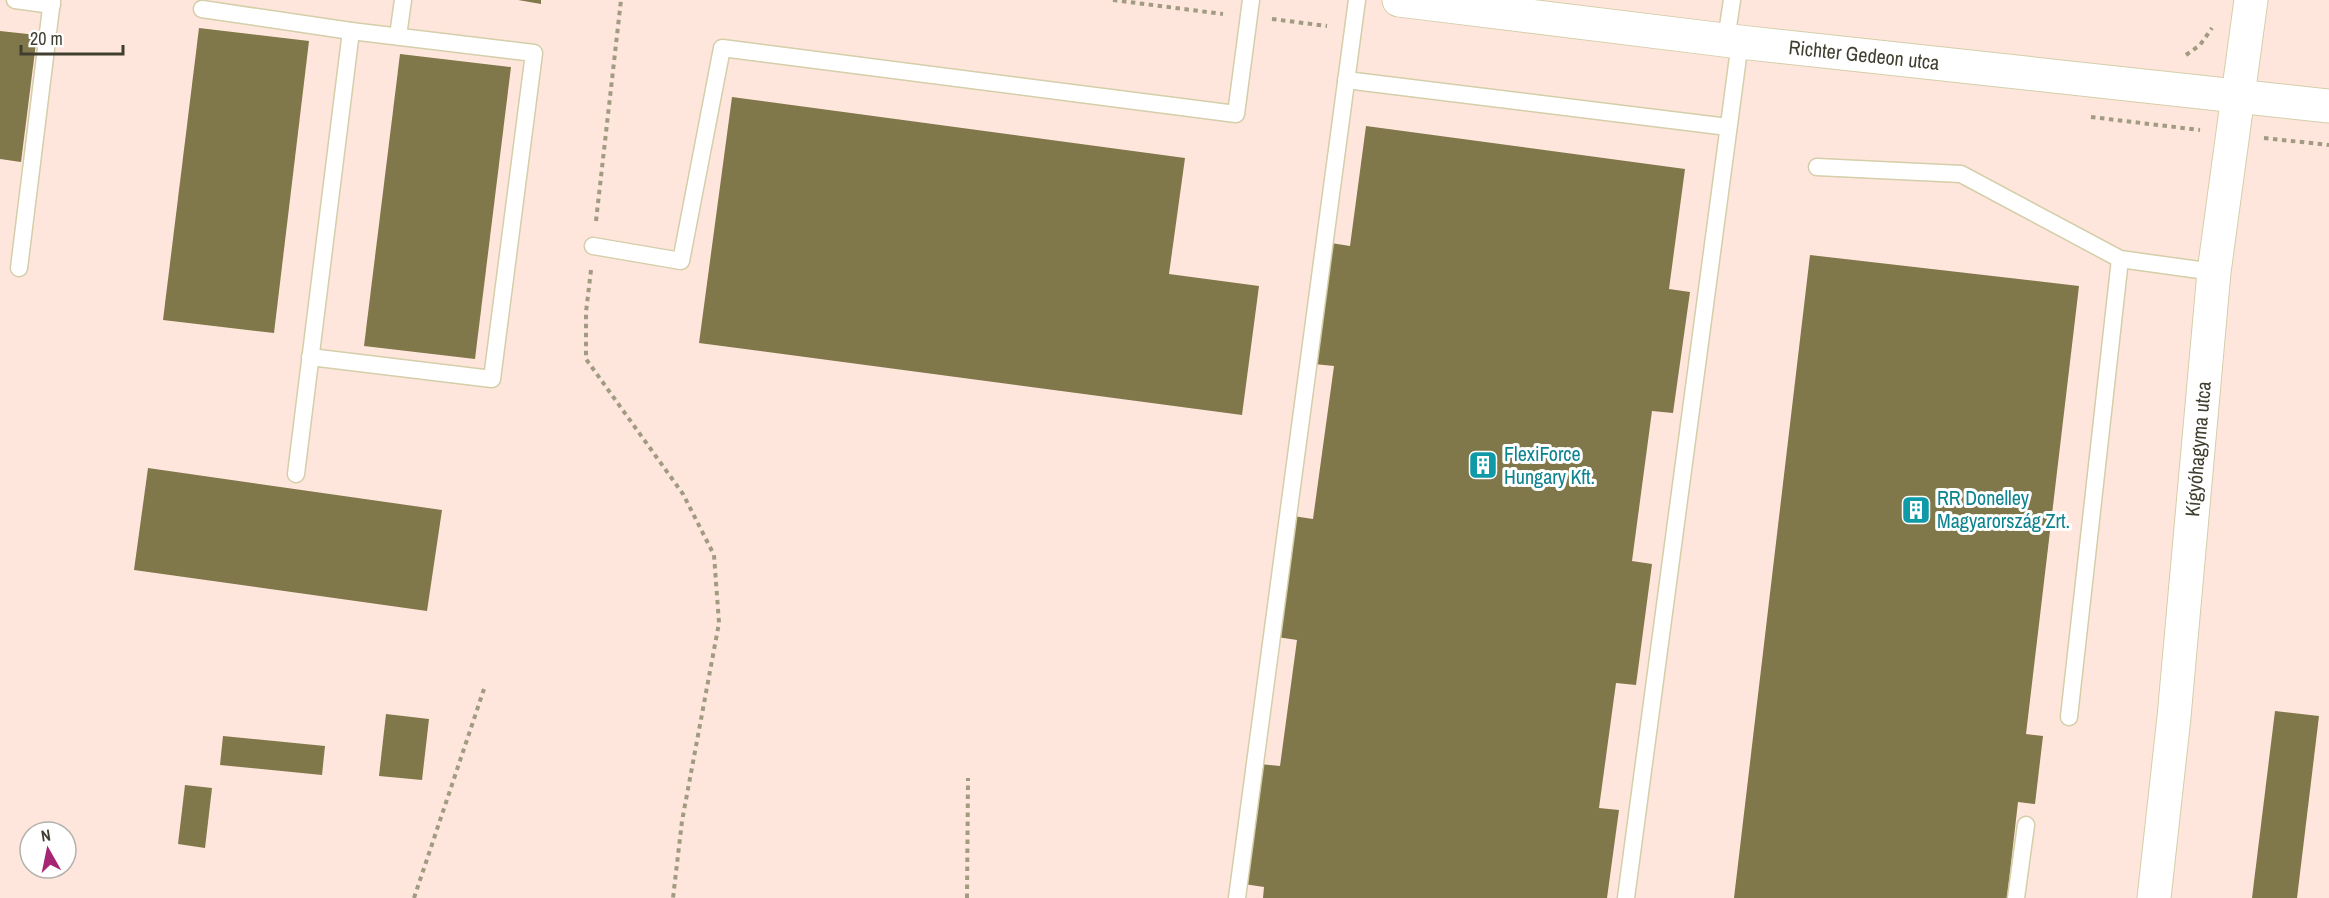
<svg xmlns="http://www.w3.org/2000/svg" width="2329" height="898" font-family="'Archivo Narrow',sans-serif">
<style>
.industrial{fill:#ffe6dd;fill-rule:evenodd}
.building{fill:#80784a}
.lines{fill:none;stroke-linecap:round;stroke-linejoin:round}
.service-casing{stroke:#d4cea9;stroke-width:19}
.minor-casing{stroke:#d4cea9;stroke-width:35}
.path{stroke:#a09b81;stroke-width:4;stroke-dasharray:4.5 4.5;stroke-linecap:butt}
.service{stroke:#fff;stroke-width:16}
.minor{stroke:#fff;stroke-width:33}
.labels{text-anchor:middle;stroke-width:6;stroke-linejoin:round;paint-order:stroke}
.street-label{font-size:20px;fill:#403e2f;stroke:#fff}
.culture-label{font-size:20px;fill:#0d838f;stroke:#fff;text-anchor:start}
</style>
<rect width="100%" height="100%" fill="#fef7d2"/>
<path class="industrial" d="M0,0h2329v898h-2329zM30,832h36v36h-36z"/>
<g class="building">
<polygon points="518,0 541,0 541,4"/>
<polygon points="199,28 309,41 274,333 163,320"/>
<polygon points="0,31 37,35 21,162 0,159"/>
<polygon points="400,54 511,67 475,359 364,346"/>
<polygon points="732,97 1185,158 1169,274 1259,286 1242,415 699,343"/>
<polygon points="1366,126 1685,169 1669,289 1690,292 1673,413 1652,411 1632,561 1652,564 1636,685 1616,683 1599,808 1619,810 1607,898 1263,898 1264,887 1244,884 1260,764 1280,766 1297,640 1277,637 1293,516 1313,519 1334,366 1314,364 1331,243 1350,246"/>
<polygon points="1810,255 2079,286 2026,734 2043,736 2035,804 2018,802 2007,898 1734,898"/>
<polygon points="148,468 442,510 427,611 134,570"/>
<polygon points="2275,711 2319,716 2297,898 2252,898"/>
<polygon points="386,714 429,719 422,780 379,776"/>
<polygon points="223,736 325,746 322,775 220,765"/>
<polygon points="185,785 212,788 205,848 178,844"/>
</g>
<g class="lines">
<g class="service-casing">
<g id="service">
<polyline points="15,0 52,5"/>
<polyline points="202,9 351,31 534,53 492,379 310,357"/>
<polyline points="398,36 403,0"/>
<polyline points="1726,40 1732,0"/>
<polyline points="1346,80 1728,127"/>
<polyline points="1817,167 1961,174 2120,259 2214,272"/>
<polyline points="593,246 681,261 722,48 1236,114 1251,0"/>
<polyline points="19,268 52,0"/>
<polyline points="296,474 351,31"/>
<polyline points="2069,717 2120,259"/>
<polyline points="1237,898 1357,0"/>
<polyline points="1626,898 1740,42"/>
<polyline points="2016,898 2026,825"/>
</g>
</g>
<g class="minor-casing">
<g id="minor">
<polyline points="1399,0 1740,42 2329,106"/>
<polyline points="2154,898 2174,717 2214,272 2251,0"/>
</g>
</g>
<g class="path">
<polyline points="1113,0 1223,14"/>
<polyline points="1272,19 1327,26"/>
<polyline points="2186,55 2200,45 2212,28"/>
<polyline points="2091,117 2200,130"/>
<polyline points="2264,138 2329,145"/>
<polyline points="596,221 621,0"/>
<polyline points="591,270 586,312 586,359 683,494 714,555 719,623 682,821 673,898"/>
<polyline points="414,898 484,689"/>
<polyline points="967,898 968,778"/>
</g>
<use href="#service" class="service"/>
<use href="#minor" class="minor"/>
</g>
<defs>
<g id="building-square" transform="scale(1.5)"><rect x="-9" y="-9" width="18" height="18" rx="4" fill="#0f9aa8" stroke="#fff"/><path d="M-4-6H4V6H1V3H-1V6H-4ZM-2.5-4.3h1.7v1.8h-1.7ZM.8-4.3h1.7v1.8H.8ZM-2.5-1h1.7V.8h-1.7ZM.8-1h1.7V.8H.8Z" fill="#fff"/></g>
</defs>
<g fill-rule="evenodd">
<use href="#building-square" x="1483" y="465"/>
<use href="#building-square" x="1916" y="510"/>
</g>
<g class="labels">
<g class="street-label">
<text transform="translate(1864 55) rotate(6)" y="7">Richter Gedeon utca</text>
<text transform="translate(2198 449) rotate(-85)" y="7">Kígyóhagyma utca</text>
</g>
<g class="culture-label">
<text x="1504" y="461">FlexiForce<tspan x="1504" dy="23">Hungary Kft.</tspan></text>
<text x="1937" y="505">RR Donelley<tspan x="1937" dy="23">Magyarország Zrt.</tspan></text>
</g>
</g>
<g transform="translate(48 850) rotate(351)"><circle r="28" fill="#ffffff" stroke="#b3b2ac" stroke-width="1.5"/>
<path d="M0-4.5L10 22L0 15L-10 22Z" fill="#a72674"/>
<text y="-9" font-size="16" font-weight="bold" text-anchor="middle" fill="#403e2f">N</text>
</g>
<path d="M21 45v9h102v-9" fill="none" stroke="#403e2f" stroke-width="3"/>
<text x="30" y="45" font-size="18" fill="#403e2f" stroke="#ffffff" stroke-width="4.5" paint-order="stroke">20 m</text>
</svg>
